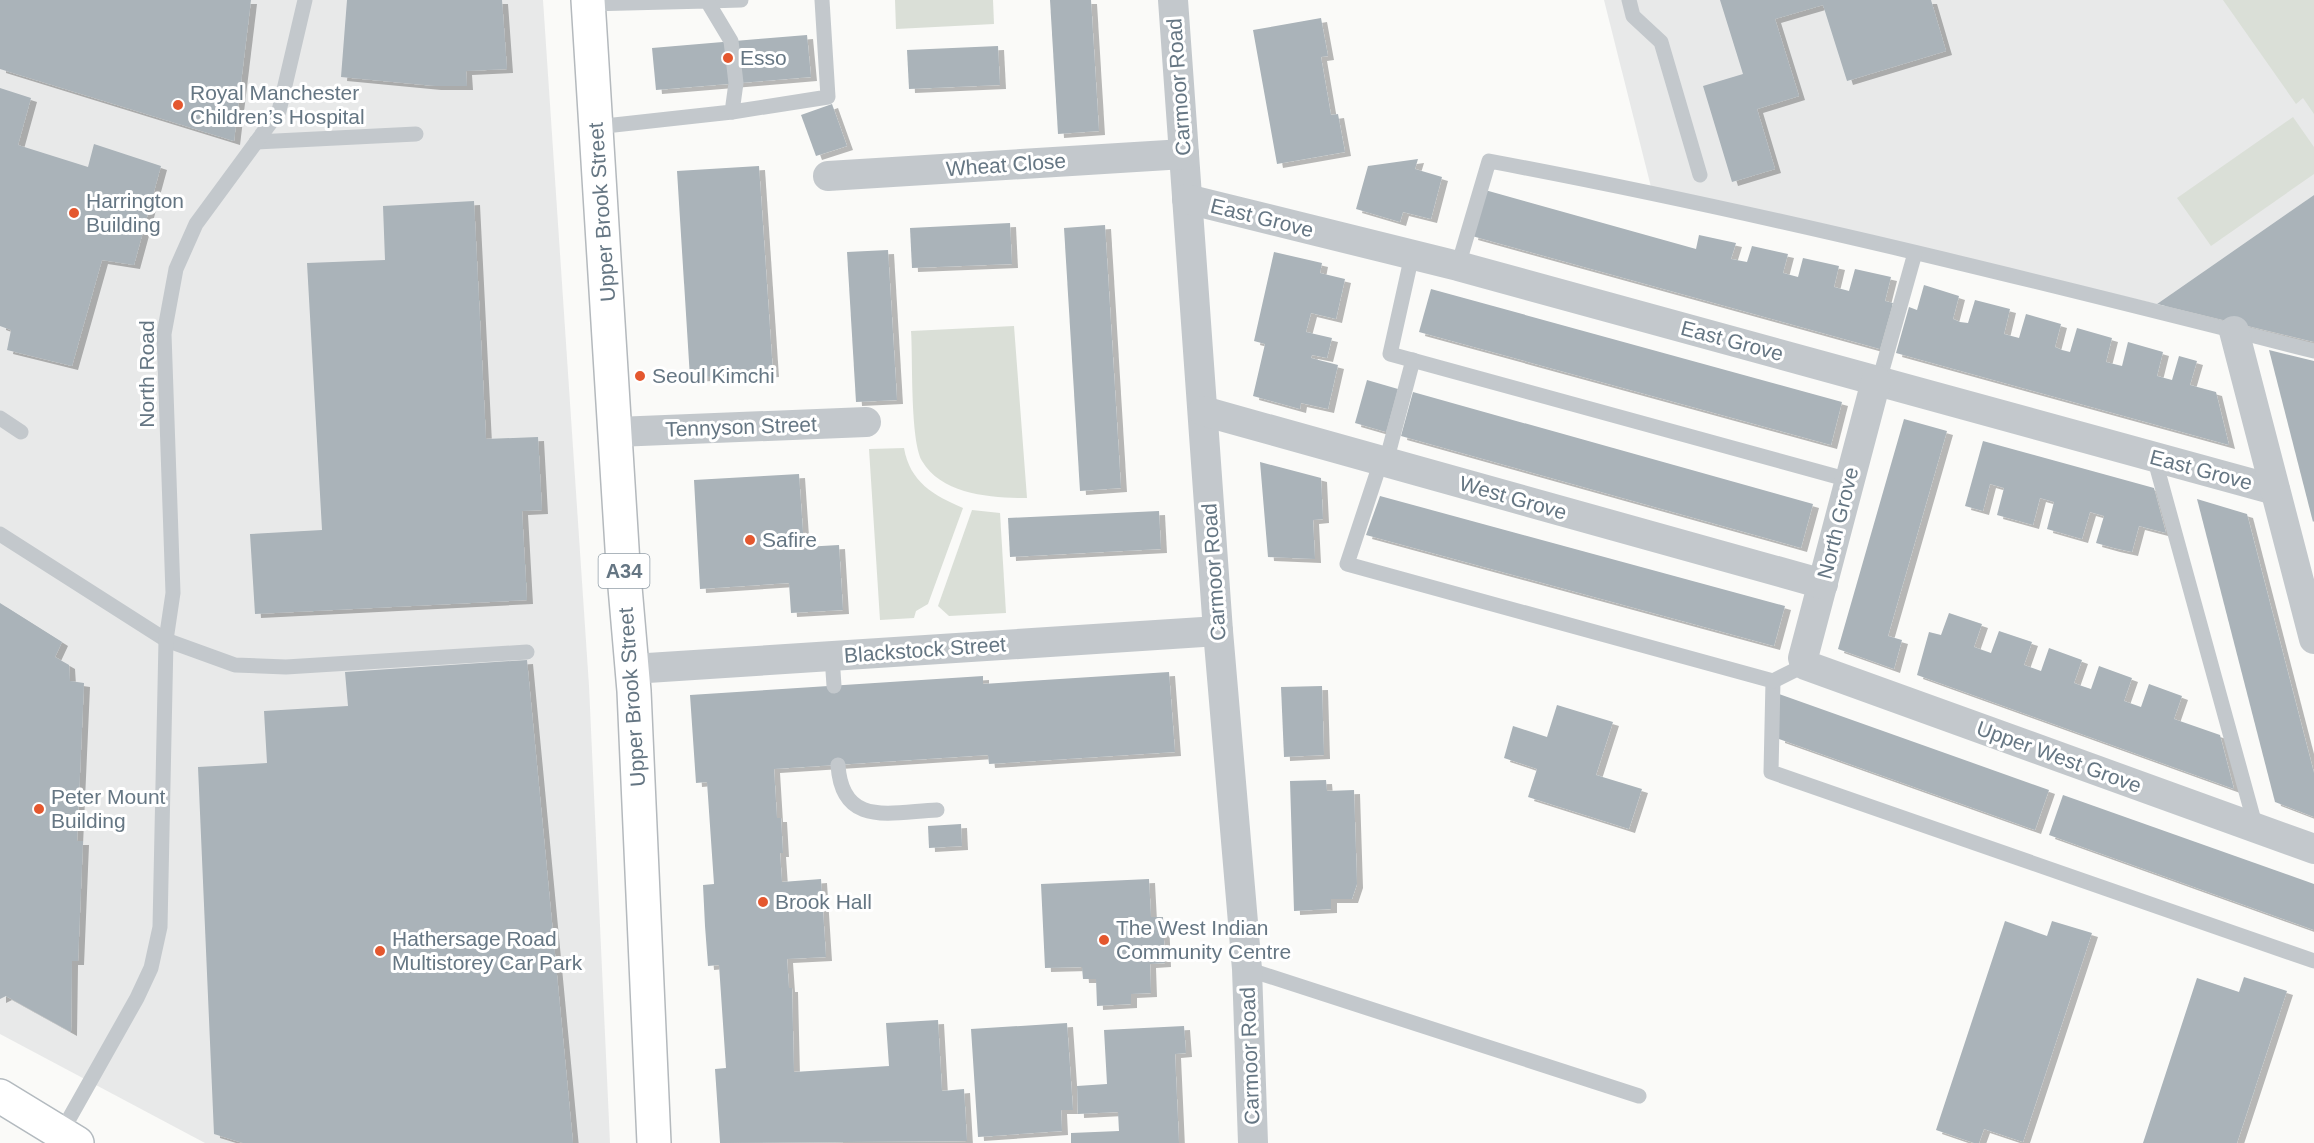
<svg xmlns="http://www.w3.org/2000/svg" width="2314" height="1143" font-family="Helvetica,sans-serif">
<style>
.built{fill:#e8e9e9}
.green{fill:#dadfd7}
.building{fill:#aab3b9;filter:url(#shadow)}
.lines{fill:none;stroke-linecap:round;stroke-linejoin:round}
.secondary-casing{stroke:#b3babf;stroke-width:36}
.highway-casing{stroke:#b4b9bd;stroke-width:36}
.lane{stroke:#c3c8cc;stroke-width:15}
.street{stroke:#c3c8cc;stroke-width:30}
.secondary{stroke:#fff;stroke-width:33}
.highway{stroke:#fff;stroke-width:33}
.poi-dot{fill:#e4572e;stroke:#fff;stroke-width:2}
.labels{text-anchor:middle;stroke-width:6;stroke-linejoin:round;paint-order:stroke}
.shield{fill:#fff;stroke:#939fa8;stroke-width:1.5}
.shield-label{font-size:20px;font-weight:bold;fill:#657683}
.poi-label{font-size:21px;fill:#657683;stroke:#fff;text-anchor:start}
.street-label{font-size:21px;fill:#657683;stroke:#fff}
</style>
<defs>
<filter id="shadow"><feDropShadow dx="6" dy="4" stdDeviation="0" flood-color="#0004"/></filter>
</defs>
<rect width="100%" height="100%" fill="#fafaf8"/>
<g class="built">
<polygon points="0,0 543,0 589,686 610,1143 205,1143 0,1034"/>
<polygon points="1604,0 2314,0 2314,195 2157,304 1651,187"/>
</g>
<g class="green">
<polygon points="895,0 993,0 994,24 896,29"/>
<polygon points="2223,0 2314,0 2314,114 2303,98 2296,104"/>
<polygon points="2293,117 2314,147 2314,174 2211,246 2177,198"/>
<path d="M1014,326l13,172c-35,0 -85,-3 -105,-37 -12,-22 -9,-102 -11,-130z"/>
<path d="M904,448c6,34 29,47 59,60l-35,96 -12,7 -2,7 -34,2 -11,-171z"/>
<polygon points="972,510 1000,513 1006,613 949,616 938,606"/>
</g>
<g class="building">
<polygon points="0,0 251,0 234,141 0,69"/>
<polygon points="347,0 502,0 507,69 466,71 467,86 435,86 341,77"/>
<polygon points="1050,0 1091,0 1099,131 1058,134"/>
<polygon points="1720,0 1931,0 1946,51 1847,81 1823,5 1775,19 1799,96 1757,109 1775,169 1732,182 1703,86 1743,74"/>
<polygon points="1321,18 1328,56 1321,57 1331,115 1338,114 1345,152 1277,164 1253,30"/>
<polygon points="807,35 811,77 656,90 652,48"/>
<polygon points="998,46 1000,85 909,89 907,50"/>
<polygon points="0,88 31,98 18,145 88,167 94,144 161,166 134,265 102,260 72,366 7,350 11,330 0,326"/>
<polygon points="832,104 847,146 816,156 801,115"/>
<polygon points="1418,159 1415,169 1442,177 1431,219 1403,212 1400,222 1356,209 1368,166"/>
<polygon points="759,166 773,373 690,378 677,171"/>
<polygon points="1485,190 1696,249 1699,235 1736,243 1731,259 1747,262 1752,246 1788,254 1783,273 1798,277 1803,258 1839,266 1834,287 1849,291 1855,269 1891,277 1885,301 1893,303 1880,349 1472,236"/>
<polygon points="2314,195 2314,342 2157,304"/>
<polygon points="474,201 486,439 538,437 542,510 522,511 527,600 255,614 250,534 322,530 307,263 385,260 383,206"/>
<polygon points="1010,223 1012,264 912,268 910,228"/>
<polygon points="1105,225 1121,488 1080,491 1064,228"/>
<polygon points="888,250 897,400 856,402 847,252"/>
<polygon points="1274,252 1322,263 1320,273 1345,279 1336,319 1311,313 1306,332 1332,338 1327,358 1312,355 1311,358 1338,365 1328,409 1301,403 1300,409 1253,396 1265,344 1254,341"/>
<polygon points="1924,285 1959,296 1953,319 1960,322 1968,323 1975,300 2010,309 2004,334 2019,338 2026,314 2061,324 2055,347 2062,350 2070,352 2077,328 2112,338 2106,362 2122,366 2128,342 2163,352 2157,376 2172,380 2179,356 2197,361 2190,385 2216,392 2229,445 1896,353 1909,307 1917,310"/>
<polygon points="1431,289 1842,402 1831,445 1419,332"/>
<polygon points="2269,350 2314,361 2314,521 2313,522"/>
<polygon points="1367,380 1398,389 1386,432 1355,423"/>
<polygon points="1413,392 1813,504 1801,548 1401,436"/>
<polygon points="1904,419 1947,431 1888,636 1902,640 1894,669 1838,649"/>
<polygon points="1983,441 2154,488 2166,533 2139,526 2132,552 2114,548 2096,543 2104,516 2090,512 2082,539 2047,529 2054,502 2040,498 2033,525 1997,515 2004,488 1990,484 1983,511 1965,506"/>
<polygon points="1260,462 1321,478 1323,519 1313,520 1315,559 1268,557"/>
<polygon points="799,474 804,547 839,545 843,610 791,613 789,583 700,589 694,480"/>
<polygon points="1380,496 1785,606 1774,646 1366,535"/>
<polygon points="2197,499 2247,514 2314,773 2314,817 2275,802"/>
<polygon points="1159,511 1161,549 1010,557 1008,518"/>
<polygon points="0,603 62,642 55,657 69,665 70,681 84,683 77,841 83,841 78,961 72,961 71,1032 6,996 0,999"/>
<polygon points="1949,613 1982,624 1974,647 1991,653 1999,631 2032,642 2024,665 2041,671 2049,648 2082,660 2074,683 2082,686 2091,689 2099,666 2132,678 2124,701 2141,707 2149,684 2182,696 2174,719 2220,735 2234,789 1917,675 1929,632 1941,635"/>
<polygon points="527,660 573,1143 243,1143 214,1134 198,767 267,763 264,711 348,706 345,672"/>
<polygon points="1169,672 1175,752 989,764 988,755 774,769 777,818 781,818 783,853 780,853 782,882 821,879 826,957 787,959 789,988 792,988 794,1072 889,1066 886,1023 938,1020 942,1091 964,1089 967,1141 720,1143 715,1069 726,1068 719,965 708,966 705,926 703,885 714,884 707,782 696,783 690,695 983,676 983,684"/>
<polygon points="1322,686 1324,755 1284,757 1281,687"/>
<polygon points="1779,694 2049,790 2035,830 1779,739"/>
<polygon points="1557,705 1613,722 1596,775 1642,789 1629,829 1528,797 1537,769 1504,758 1513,726 1547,737"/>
<polygon points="1326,780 1327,791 1354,790 1357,884 1352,899 1331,899 1331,909 1294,911 1290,781"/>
<polygon points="2063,795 2314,884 2314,930 2049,835"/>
<polygon points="961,824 962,846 929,848 928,826"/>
<polygon points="1149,879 1151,917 1163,917 1165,963 1150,964 1151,993 1131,994 1131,1004 1097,1006 1096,979 1083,979 1082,967 1045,968 1041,884"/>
<polygon points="2005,921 2047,936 2052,921 2092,933 2023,1142 1984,1129 1979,1143 1974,1143 1936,1130"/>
<polygon points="2244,977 2287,991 2237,1143 2143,1143 2197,978 2239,992"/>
<polygon points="1067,1023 1073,1110 1061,1110 1062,1131 978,1137 971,1029"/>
<polygon points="1184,1026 1186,1053 1175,1054 1179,1143 1071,1143 1071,1133 1119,1131 1118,1112 1078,1114 1077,1086 1107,1084 1104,1030"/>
</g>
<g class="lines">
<g class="secondary-casing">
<polyline id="secondary" points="0,1096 77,1143"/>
</g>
<g class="highway-casing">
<polyline id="highway" points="588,0 623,564 634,691 654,1143"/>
</g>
<g class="lane">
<polyline points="1629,0 1633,16 1661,42 1700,175"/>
<polyline points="707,1 741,0"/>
<polyline points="588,4 707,1 731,41 736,83 732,112 596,127"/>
<polyline points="732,112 828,97 822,0"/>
<polyline points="256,142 416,134"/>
<polyline points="1412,255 1390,354 1849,480"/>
<path d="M1458,266l31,-105c278,52 552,121 825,190"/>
<polyline points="1879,381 1915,253"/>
<polyline points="0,418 21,432"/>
<polyline points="2154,457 2256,828"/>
<polyline points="1381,461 1347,564 1773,681 1771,772 2314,961"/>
<polyline points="1386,462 1413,360"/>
<polyline points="0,534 166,640 235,665 286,667 527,652"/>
<polyline points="832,656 834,686"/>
<polyline points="1773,681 1805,665"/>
<path d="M838,765c4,63 53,47 99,45"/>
<polyline points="1247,969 1639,1096"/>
<polyline points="61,1133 137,998 151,968 160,927 166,640 173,593 164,334 176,269 196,224 279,111 305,0"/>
</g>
<g class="street">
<polyline points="1173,0 1218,631 1247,969 1253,1143"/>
<polyline points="828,176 1184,154"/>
<polyline points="1187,199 1458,266 2275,490"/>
<polyline points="2234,331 2314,639"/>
<polyline points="1876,381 1803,658 1805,665 2314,849"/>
<polyline points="1203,411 1823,584"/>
<polyline points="616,432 866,422"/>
<polyline points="632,669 1218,631"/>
</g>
<use href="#secondary" class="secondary"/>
<use href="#highway" class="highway"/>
</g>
<g class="poi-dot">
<circle cx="728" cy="58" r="6"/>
<circle cx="178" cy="105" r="6"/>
<circle cx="74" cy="213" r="6"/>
<circle cx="640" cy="376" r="6"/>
<circle cx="750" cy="540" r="6"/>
<circle cx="39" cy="809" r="6"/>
<circle cx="763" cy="902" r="6"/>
<circle cx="1104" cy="940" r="6"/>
<circle cx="380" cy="951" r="6"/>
</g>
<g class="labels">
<rect class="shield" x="598.5" y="554" width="51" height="34" rx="4.5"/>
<g class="shield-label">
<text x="624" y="578">A34</text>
</g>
<g class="poi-label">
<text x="740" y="65">Esso</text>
<text x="190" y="100">Royal Manchester<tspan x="190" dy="24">Children’s Hospital</tspan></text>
<text x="86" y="208">Harrington<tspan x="86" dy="24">Building</tspan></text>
<text x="652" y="383">Seoul Kimchi</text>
<text x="762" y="547">Safire</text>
<text x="51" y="804">Peter Mount<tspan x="51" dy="24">Building</tspan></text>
<text x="775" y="909">Brook Hall</text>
<text x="1116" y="935">The West Indian<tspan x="1116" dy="24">Community Centre</tspan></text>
<text x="392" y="946">Hathersage Road<tspan x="392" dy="24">Multistorey Car Park</tspan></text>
</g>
<g class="street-label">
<text transform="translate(1179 87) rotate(-94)" y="7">Carmoor Road</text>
<text transform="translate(1006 165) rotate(-4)" y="7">Wheat Close</text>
<text transform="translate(602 212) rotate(-94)" y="7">Upper Brook Street</text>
<text transform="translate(1262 218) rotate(14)" y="7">East Grove</text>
<text transform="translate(1732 341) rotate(15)" y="7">East Grove</text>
<text transform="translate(147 374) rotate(-90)" y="7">North Road</text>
<text transform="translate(741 427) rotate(-2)" y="7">Tennyson Street</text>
<text transform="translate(2201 470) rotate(15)" y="7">East Grove</text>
<text transform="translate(1513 498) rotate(16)" y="7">West Grove</text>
<text transform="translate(1838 523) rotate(-76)" y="7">North Grove</text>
<text transform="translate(1214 572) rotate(-94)" y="7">Carmoor Road</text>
<text transform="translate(925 650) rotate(-4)" y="7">Blackstock Street</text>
<text transform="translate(632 697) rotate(-94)" y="7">Upper Brook Street</text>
<text transform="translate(2059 757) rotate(20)" y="7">Upper West Grove</text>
<text transform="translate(1250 1056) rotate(-92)" y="7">Carmoor Road</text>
</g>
</g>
</svg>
